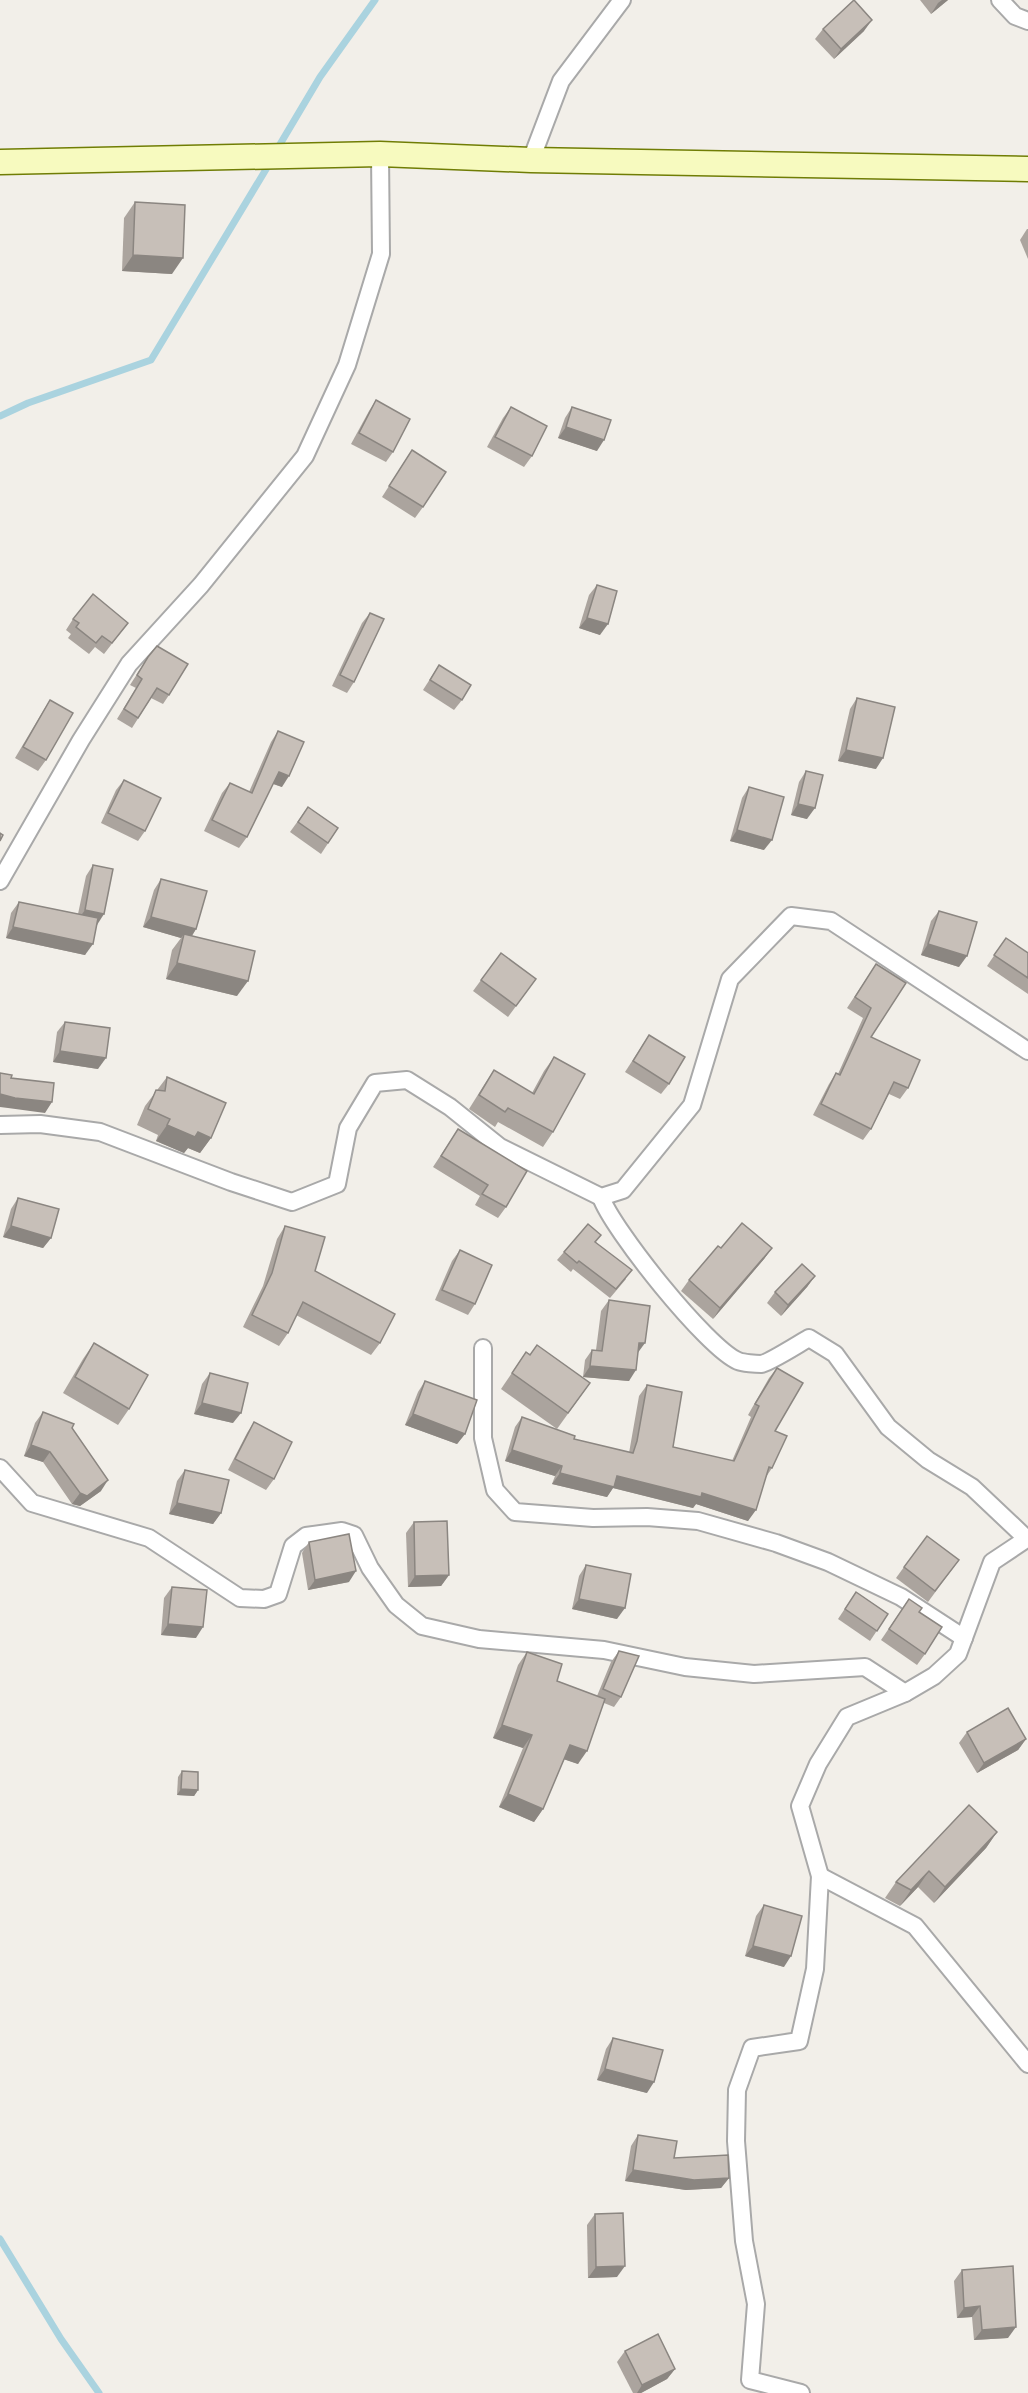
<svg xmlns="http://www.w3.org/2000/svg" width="1028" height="2393" font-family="'Golos Text',sans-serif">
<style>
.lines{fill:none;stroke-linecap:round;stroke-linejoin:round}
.stream{stroke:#aad3df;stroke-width:7}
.street-casing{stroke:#a9a9a9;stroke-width:20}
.secondary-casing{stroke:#707d05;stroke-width:27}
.street{stroke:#fff;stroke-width:16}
.secondary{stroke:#f7fabf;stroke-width:24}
.wall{fill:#aba49e}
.shaded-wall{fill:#8b8681}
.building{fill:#c7bfb8;stroke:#8b8681;stroke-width:1.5}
</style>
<rect width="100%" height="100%" fill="#f2efe9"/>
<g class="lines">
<g class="stream">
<polyline points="276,151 320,77 375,0"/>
<polyline points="0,416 28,403 151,360 271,161"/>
<polyline points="0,2239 61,2339 99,2393"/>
</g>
<g class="street-casing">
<g id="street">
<polyline points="1000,0 1015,16 1028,21"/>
<polyline points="531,160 561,81 622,0"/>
<polyline points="0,881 81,740 129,664 201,585 305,456 347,365 381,254 380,154"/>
<polyline points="0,1125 40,1124 100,1132 231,1182 292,1202 337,1184 348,1128 375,1083 407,1080 450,1107 500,1147 601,1197 623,1190 692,1105 730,979 791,916 831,921 1028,1051"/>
<path d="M601,1197c11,32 106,151 137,164 5,2 18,3 23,3 8,-1 39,-21 48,-26l26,16 53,73 40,33 44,27 55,52"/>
<polyline points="483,1348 483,1438 495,1490 515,1512 593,1518 647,1517 698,1521 776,1543 828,1562 901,1597 964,1638"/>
<polyline points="0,1468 32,1503 149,1538 240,1598 264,1599 278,1594 293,1546 306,1536 342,1531 354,1535 370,1568 396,1605 422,1626 479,1639 604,1650 685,1667 754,1674 865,1667 905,1693"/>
<polyline points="820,1876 915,1926 1028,2064"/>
<polyline points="801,2393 750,2380 756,2304 744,2241 736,2141 737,2090 752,2048 799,2041 815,1969 820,1876 800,1806 818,1764 847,1717 905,1693 934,1676 958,1654 992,1562 1028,1538"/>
</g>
</g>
<g class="secondary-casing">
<polyline id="secondary" points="0,162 380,154 531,160 1028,169"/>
</g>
<use href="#street" class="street"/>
<use href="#secondary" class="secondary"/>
</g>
<g class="wall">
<polygon points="920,0 948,0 931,14"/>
<polygon points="823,29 864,31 834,59 815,39"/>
<polygon points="135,202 172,274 122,271 124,218"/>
<polygon points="1027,229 1028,229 1028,259 1020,240"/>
<polygon points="376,400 393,452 386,462 351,444 369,411"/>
<polygon points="511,407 532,456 524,467 487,447 503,418"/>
<polygon points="572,407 597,451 558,438 565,418"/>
<polygon points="412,450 423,507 415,518 382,497"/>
<polygon points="597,585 600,635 579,628 589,595"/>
<polygon points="370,613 354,682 347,693 332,686 362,623"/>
<polygon points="73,619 128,623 104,654 95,647 89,654 68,638 71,634 66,630"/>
<polygon points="148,657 169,695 163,704 151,698 132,728 117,719 136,688 130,685"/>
<polygon points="439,665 462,700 454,710 423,690"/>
<polygon points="857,698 876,769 838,761 850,709"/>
<polygon points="50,700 46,760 38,771 15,758 43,711"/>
<polygon points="278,731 282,787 273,784 247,837 239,848 204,831 222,793 230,783 249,792 271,742"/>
<polygon points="806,771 807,819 791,815 799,782"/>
<polygon points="124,780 145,831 138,841 101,823 116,790"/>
<polygon points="749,787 764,850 730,841 742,798"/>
<polygon points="308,807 338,828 321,854 290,832"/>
<polygon points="93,865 97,924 85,955 6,938 11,913 19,902 78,914 86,876"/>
<polygon points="161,879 196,929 192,936 237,996 166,979 172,950 181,938 143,927 154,890"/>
<polygon points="939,911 959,967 921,955 931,921"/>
<polygon points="1006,938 1028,953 1028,994 987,966"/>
<polygon points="501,953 536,979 508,1017 473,991"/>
<polygon points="876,964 871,1037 908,1088 900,1099 889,1094 871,1129 863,1140 813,1115 829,1084 836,1073 838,1074 863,1018 847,1008"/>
<polygon points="65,1022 98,1069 53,1062 57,1032"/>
<polygon points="649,1035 669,1084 661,1094 625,1072"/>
<polygon points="554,1057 553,1132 543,1147 498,1122 495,1127 469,1109 484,1085 494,1070 532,1093 544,1071"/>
<polygon points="167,1077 211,1138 200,1153 188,1148 184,1153 156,1141 158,1135 137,1125 145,1106"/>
<polygon points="458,1129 506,1207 498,1218 475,1205 480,1196 433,1167"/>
<polygon points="18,1198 51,1238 43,1248 3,1237 11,1209"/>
<polygon points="285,1226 315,1271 380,1343 371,1355 296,1315 288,1333 279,1346 243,1327 263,1286 277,1239"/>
<polygon points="596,1242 626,1279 610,1298 573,1269 571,1272 557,1260 564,1252"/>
<polygon points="721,1248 772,1248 764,1259 713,1319 681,1291 689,1280"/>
<polygon points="460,1250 475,1304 468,1315 435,1300 452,1261"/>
<polygon points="815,1276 807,1287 781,1316 767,1303 775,1292"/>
<polygon points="609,1300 638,1353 629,1381 583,1377 585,1360 592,1350 596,1350 601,1311"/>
<polygon points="94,1343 129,1409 118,1425 63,1393 83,1359"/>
<polygon points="526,1352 590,1383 557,1429 501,1389"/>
<polygon points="777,1368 775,1431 772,1468 766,1477 748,1521 696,1504 693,1508 613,1488 607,1497 552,1484 555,1476 505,1461 515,1427 522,1417 574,1439 629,1453 639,1396 647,1385 673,1447 732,1461 751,1417 748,1415 769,1378"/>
<polygon points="210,1373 233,1423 194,1414 202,1384"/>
<polygon points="425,1381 465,1434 457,1444 405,1425 418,1392"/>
<polygon points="43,1412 72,1428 101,1491 80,1506 72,1504 43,1462 24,1456 35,1423"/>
<polygon points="254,1422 274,1479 266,1490 228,1470 247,1433"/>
<polygon points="185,1470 221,1513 213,1524 169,1514 177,1481"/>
<polygon points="414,1522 449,1575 441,1586 408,1587 406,1533"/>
<polygon points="309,1542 349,1582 308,1590 302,1553"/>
<polygon points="959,1560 928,1602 896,1578 904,1567"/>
<polygon points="586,1565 617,1619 572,1609 579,1576"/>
<polygon points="172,1587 196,1638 161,1635 164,1598"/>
<polygon points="856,1592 888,1614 870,1641 838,1619"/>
<polygon points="909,1599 919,1612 925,1654 917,1665 881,1640"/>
<polygon points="619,1651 621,1697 614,1707 604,1703 578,1764 564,1759 543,1809 534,1822 499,1807 523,1748 493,1738 518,1665 527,1652 557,1681 597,1696 611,1662"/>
<polygon points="967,1732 1026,1739 1018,1750 977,1773 959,1743"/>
<polygon points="182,1771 198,1790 194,1796 177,1795 178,1777"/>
<polygon points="997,1832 986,1848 934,1903 918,1887 900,1906 885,1898 896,1882"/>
<polygon points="764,1905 784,1967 745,1956 756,1916"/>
<polygon points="613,2038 647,2093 597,2080 606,2049"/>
<polygon points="638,2135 674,2158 729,2178 721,2188 686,2190 625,2181 631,2146"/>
<polygon points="595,2214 617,2277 588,2278 587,2225"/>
<polygon points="962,2270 1008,2338 974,2340 972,2317 957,2318 954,2281"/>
<polygon points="625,2351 675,2369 667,2379 641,2393 633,2393 617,2362"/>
</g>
<g class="shaded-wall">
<polygon points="942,0 948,0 931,14 938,3"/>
<polygon points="872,20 864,31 834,59 841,49"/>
<polygon points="133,255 183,258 172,274 122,271"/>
<polygon points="566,427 604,440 597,451 558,438"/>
<polygon points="587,618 608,624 600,635 579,628"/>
<polygon points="846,750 883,758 876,769 838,761"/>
<polygon points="279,772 289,776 282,787 271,783"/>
<polygon points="798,804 815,808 807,819 791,815"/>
<polygon points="737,830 772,840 764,850 730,841"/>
<polygon points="85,910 104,914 97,925 77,921"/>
<polygon points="151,917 196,929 189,940 184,934 181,938 143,927"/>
<polygon points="13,927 93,944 85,955 6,938"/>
<polygon points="928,944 967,956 959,967 921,955"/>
<polygon points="177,963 248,981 237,996 166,979"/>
<polygon points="60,1051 106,1058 98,1069 53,1062"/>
<polygon points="0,1094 52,1102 45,1113 8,1108 0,1107"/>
<polygon points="167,1125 198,1132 211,1138 200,1153 188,1148 184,1153 156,1141"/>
<polygon points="11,1226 51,1238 43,1248 3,1237"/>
<polygon points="772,1248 764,1259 713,1319 720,1308"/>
<polygon points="815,1276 807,1287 781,1316 788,1305"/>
<polygon points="639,1343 645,1343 637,1354"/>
<polygon points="590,1366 636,1370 629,1381 583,1377"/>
<polygon points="202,1403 241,1413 233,1423 194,1414"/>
<polygon points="413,1414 465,1434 457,1444 405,1425"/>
<polygon points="31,1445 50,1452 43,1462 24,1456"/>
<polygon points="512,1450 562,1466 555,1476 505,1461"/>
<polygon points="560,1473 617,1476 702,1493 756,1510 748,1521 696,1504 693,1508 613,1488 607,1497 552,1484"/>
<polygon points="108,1480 101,1491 80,1506 72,1504 80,1493"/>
<polygon points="177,1503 221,1513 213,1524 169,1514"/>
<polygon points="356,1571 349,1582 308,1590 315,1580"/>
<polygon points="449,1575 441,1586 408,1587 415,1576"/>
<polygon points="579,1599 625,1608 617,1619 572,1609"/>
<polygon points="168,1624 203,1627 196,1638 161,1635"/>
<polygon points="502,1725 532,1735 523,1748 493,1738"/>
<polygon points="1026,1739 1018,1750 977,1773 984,1763"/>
<polygon points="570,1745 587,1751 578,1764 560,1758"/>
<polygon points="181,1789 198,1790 194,1796 177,1795"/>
<polygon points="508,1794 543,1809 534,1822 499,1807"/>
<polygon points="997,1832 986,1848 934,1903 945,1887"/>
<polygon points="929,1871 918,1887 900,1906 911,1890"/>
<polygon points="753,1946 791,1956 784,1967 745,1956"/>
<polygon points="605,2069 654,2082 647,2093 597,2080"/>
<polygon points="633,2170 729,2178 721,2188 686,2190 625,2181"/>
<polygon points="625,2266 617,2277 588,2278 596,2267"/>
<polygon points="980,2306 972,2317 957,2318 964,2308"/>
<polygon points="1016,2327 1008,2338 974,2340 982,2330"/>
<polygon points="675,2369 667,2379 641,2393 637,2393 642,2385"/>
</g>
<g class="building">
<polygon points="854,0 872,20 841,49 823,29"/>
<polygon points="135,202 185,205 183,258 133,255"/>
<polygon points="376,400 410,419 393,452 359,433"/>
<polygon points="511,407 547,426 532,456 495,437"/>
<polygon points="572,407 611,420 604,440 566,427"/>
<polygon points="412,450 446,472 423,507 389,486"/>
<polygon points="597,585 617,591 608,624 587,618"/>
<polygon points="93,594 128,623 112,643 102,636 96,643 76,627 79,623 73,619"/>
<polygon points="370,613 384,619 354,682 340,675"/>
<polygon points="157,646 188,664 169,695 157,688 138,718 124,709 142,679 137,675 148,657"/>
<polygon points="439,665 471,685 462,700 430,680"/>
<polygon points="857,698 895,707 883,758 846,750"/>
<polygon points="50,700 73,713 46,760 23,747"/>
<polygon points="278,731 304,742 289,776 279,772 247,837 212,820 230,783 252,793"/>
<polygon points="806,771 823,775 815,808 798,804"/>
<polygon points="124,780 161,798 145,831 108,813"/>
<polygon points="749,787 784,797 772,840 737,830"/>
<polygon points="308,807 338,828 328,843 298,822"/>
<polygon points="0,833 3,835 0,841"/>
<polygon points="93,865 113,869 104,914 85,910"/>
<polygon points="161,879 207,891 196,929 151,917"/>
<polygon points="19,902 98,918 93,944 13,927"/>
<polygon points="939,911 977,922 967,956 928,944"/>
<polygon points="184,934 255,951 248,981 177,963"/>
<polygon points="1006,938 1028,953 1028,978 994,955"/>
<polygon points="501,953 536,979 516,1006 481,980"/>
<polygon points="876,964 906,983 871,1037 920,1060 908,1088 894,1082 871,1129 821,1104 836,1073 840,1075 871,1008 855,997"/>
<polygon points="65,1022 110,1028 106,1058 60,1051"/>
<polygon points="649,1035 685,1057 669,1084 633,1061"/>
<polygon points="554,1057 585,1074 553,1132 508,1108 505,1112 479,1095 494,1070 534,1094"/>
<polygon points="0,1073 12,1075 11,1078 54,1083 52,1102 15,1098 0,1094"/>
<polygon points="167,1077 226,1103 211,1138 198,1132 195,1137 167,1125 170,1119 148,1109 156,1090 165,1091"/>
<polygon points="458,1129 527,1171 506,1207 482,1194 488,1185 441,1156"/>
<polygon points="18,1198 59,1209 51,1238 11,1226"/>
<polygon points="742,1223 772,1248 720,1308 689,1280 718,1246 721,1248"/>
<polygon points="588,1224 601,1235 595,1242 632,1270 616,1289 579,1261 577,1263 564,1252"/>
<polygon points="285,1226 325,1237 315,1271 395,1314 380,1343 303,1302 288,1333 252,1315 272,1273"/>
<polygon points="460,1250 492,1265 475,1304 442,1290"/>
<polygon points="802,1264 815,1276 788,1305 775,1292"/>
<polygon points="609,1300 650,1306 645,1343 639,1343 636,1370 590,1366 592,1350 602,1351"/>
<polygon points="94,1343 148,1375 129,1409 75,1377"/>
<polygon points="537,1345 590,1383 568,1413 512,1373 526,1352 530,1355"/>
<polygon points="777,1368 803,1383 775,1431 787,1436 772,1468 769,1467 756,1510 702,1493 701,1497 617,1476 614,1487 560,1473 562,1466 512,1450 522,1417 575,1436 574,1439 633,1453 637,1441 647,1385 682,1392 673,1447 734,1461 759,1406 755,1404"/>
<polygon points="210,1373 248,1383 241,1413 202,1403"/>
<polygon points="425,1381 477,1400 465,1434 413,1414"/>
<polygon points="43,1412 74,1424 72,1428 108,1480 87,1496 80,1493 50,1452 31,1445"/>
<polygon points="254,1422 292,1442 274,1479 235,1459"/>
<polygon points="185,1470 229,1480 221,1513 177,1503"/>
<polygon points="447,1521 449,1575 415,1576 414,1522"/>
<polygon points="349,1534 356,1571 315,1580 309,1542"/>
<polygon points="927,1536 959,1560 935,1591 904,1567"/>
<polygon points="586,1565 631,1574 625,1608 579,1599"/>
<polygon points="172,1587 207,1590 203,1627 168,1624"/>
<polygon points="856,1592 888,1614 877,1631 845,1609"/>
<polygon points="909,1599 922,1608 919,1612 942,1627 925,1654 889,1629"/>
<polygon points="619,1651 639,1656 621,1697 603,1689"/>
<polygon points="527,1652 562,1664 557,1681 605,1699 587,1751 570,1745 543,1809 508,1794 532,1735 502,1725"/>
<polygon points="1008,1708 1026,1739 984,1763 967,1732"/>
<polygon points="182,1771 198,1772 198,1790 181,1789"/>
<polygon points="969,1805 997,1832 945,1887 929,1871 911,1890 896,1882"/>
<polygon points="764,1905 802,1916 791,1956 753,1946"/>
<polygon points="613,2038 663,2050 654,2082 605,2069"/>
<polygon points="638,2135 677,2141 674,2158 728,2155 729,2178 694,2180 633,2170"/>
<polygon points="623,2213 625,2266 596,2267 595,2214"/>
<polygon points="1013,2266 1016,2327 982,2330 980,2306 964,2308 962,2270"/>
<polygon points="658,2334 675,2369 642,2385 625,2351"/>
</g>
</svg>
